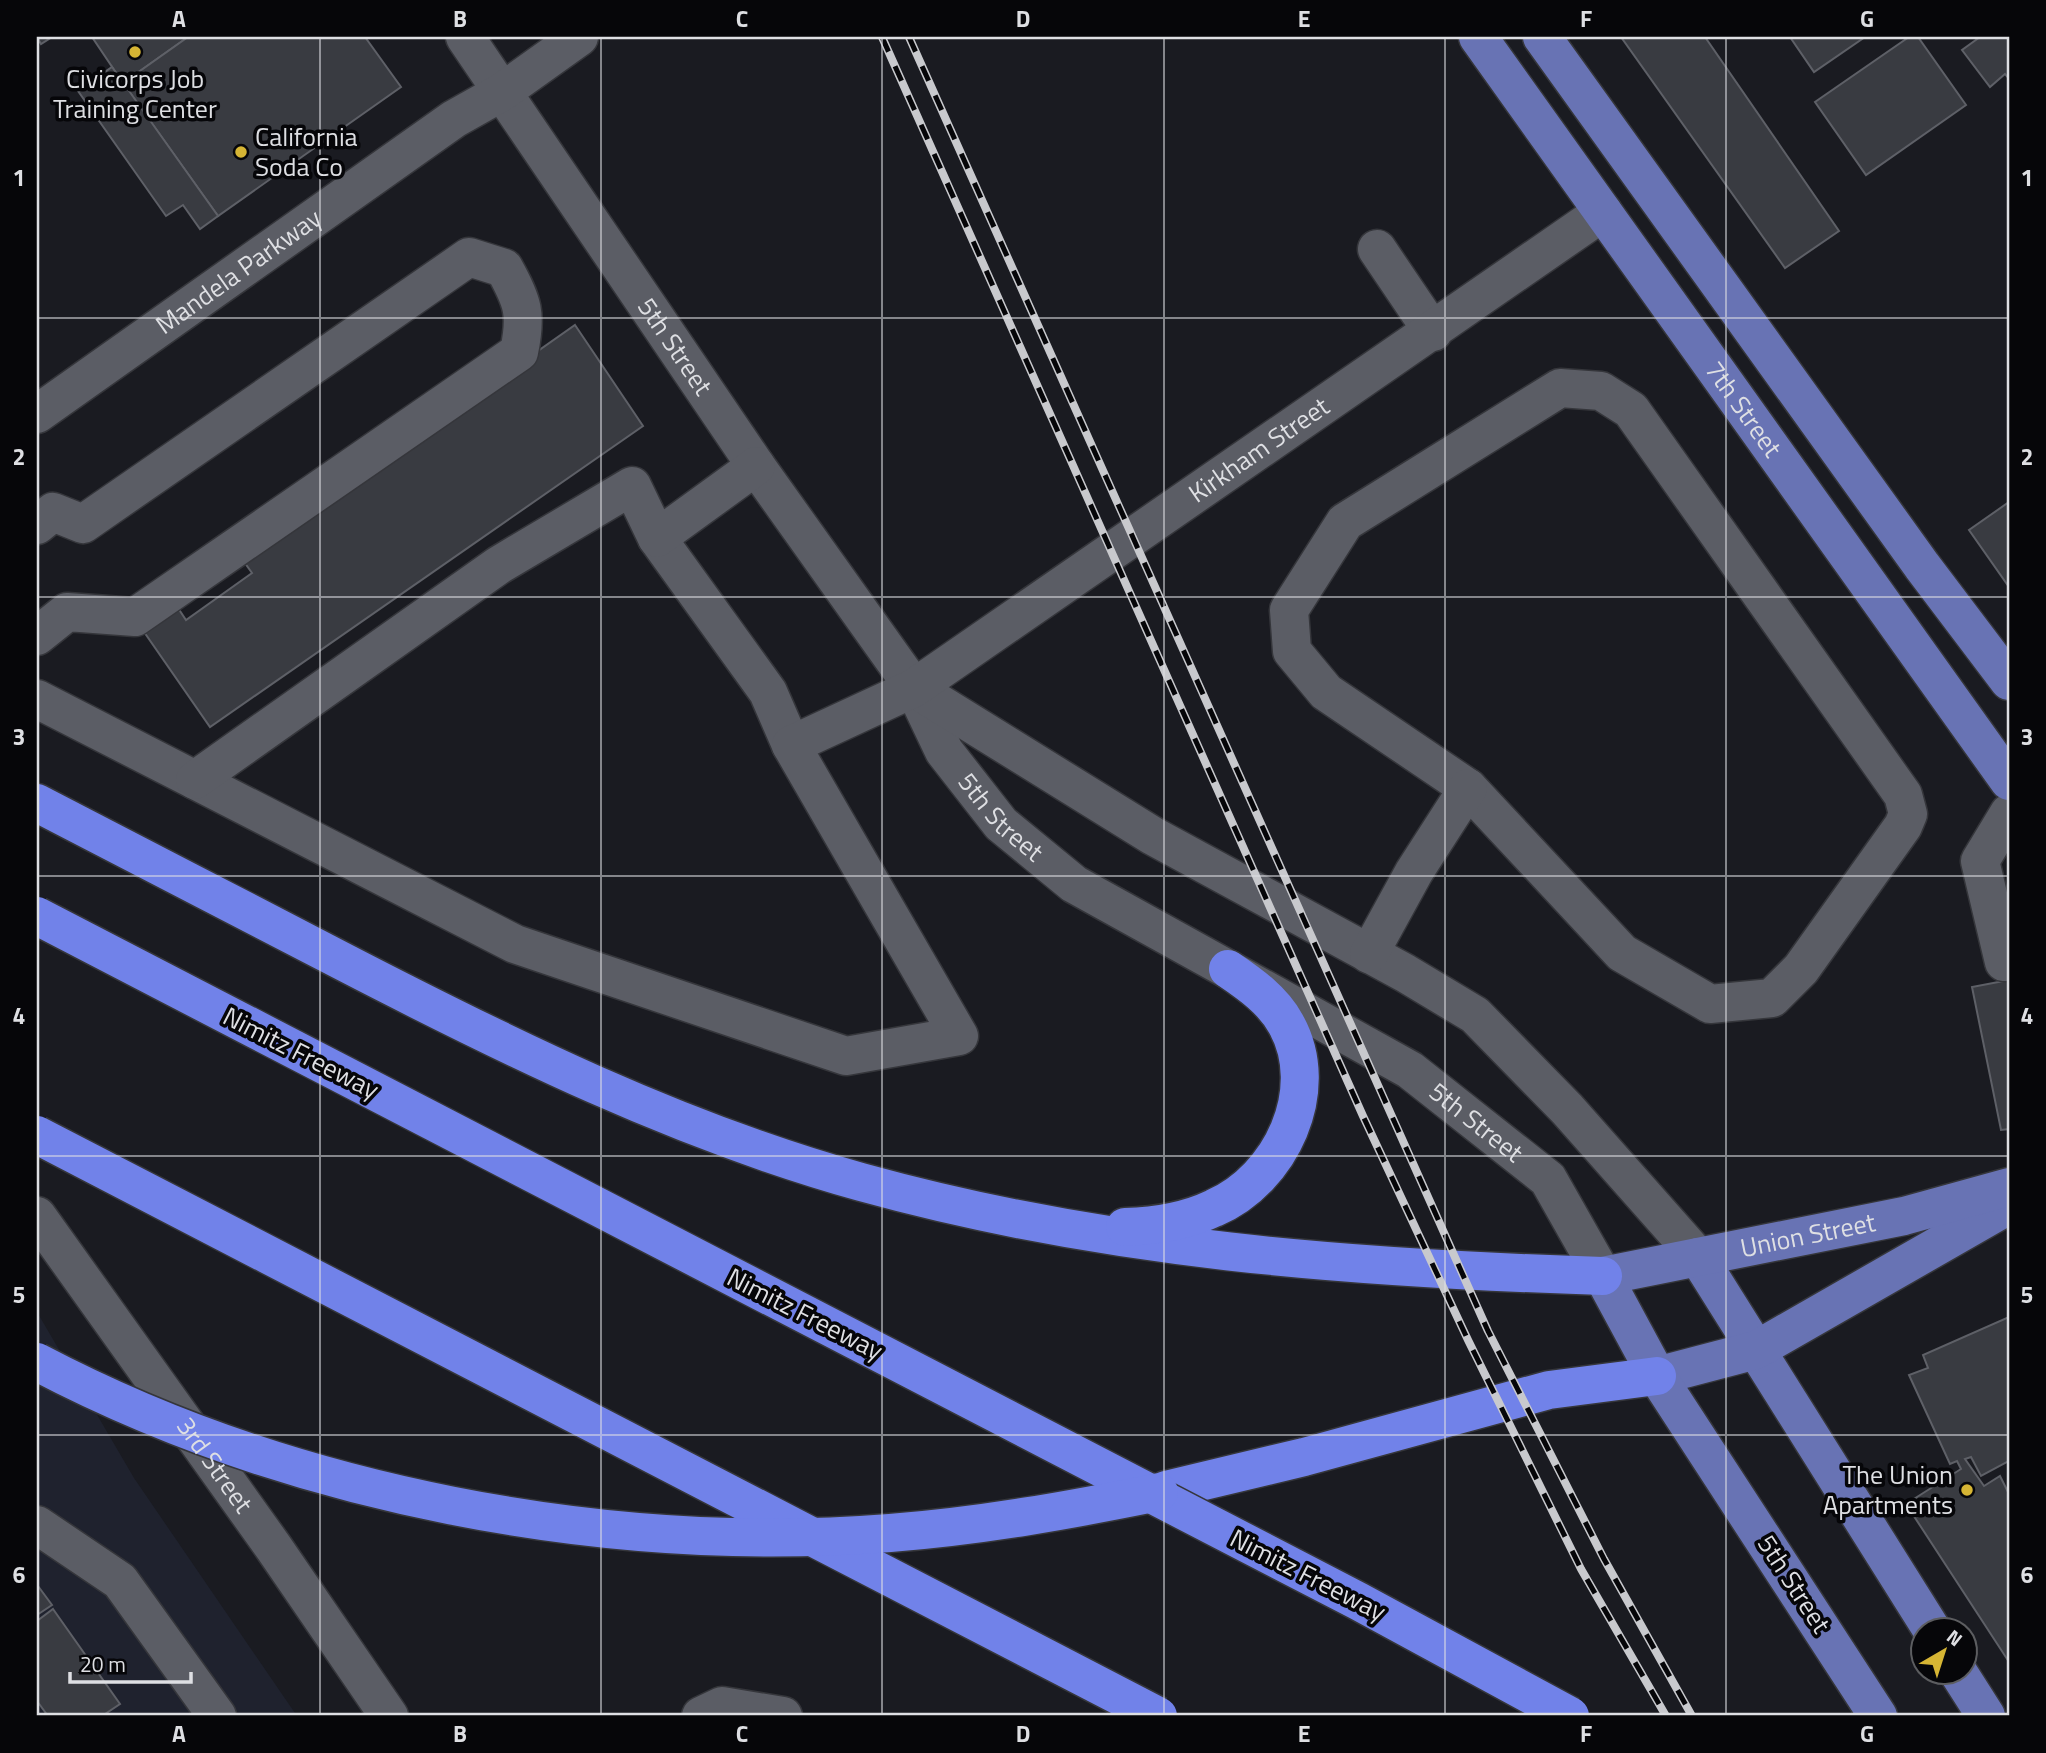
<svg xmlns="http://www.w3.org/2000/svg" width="2046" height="1753" font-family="'Titillium Web',sans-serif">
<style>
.built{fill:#1f222e}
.building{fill:#393b41;stroke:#5e6067;stroke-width:2}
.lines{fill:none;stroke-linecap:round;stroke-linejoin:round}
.minor-casing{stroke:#35363b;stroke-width:41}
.major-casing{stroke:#35363b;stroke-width:41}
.highway-casing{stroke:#35363b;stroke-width:41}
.minor{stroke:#5b5d65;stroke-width:38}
.major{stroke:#6873b4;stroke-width:38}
.highway{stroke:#7182e9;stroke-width:38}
.rail-casing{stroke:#c8c9cd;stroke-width:8}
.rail{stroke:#060609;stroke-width:5;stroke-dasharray:16;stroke-linecap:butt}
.highway-bridge-casing{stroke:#35363b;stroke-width:41;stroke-linecap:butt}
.highway-bridge{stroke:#7182e9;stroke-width:38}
.grid{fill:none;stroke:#dedfe3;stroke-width:2;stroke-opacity:0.55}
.poi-dot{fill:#d6b534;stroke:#060609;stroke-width:2.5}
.labels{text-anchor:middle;stroke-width:7;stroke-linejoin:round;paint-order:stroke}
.poi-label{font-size:26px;fill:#dedfe3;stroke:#060609}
.street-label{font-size:26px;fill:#dedfe3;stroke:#060609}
.neatline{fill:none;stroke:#dedfe3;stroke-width:2.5}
.grid-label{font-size:23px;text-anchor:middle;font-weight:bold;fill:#dedfe3}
</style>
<rect width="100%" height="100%" fill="#1a1b21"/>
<polygon class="built" points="37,1312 134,1478 297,1716 37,1716"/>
<g class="building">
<polygon points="37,37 52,37 41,44"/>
<polygon points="92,37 188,37 123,83"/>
<polygon points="188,37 365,37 401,87 218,216 123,83"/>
<polygon points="1621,37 1705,37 1839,231 1785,268"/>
<polygon points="1790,37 1865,37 1814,72"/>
<polygon points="1909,37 1918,37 1966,105 1866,175 1815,102"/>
<polygon points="1980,37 2009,37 2009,79 2005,74 1990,87 1962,50"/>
<polygon points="112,67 218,216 200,229 183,205 166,216 78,91"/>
<polygon points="575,325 643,426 210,727 142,629 176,605 186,620 252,573 242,559"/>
<polygon points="2009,502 2009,587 1969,530"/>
<polygon points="2009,980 2009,1129 2001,1130 1972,987"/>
<polygon points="2009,1317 2009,1461 1981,1476 1971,1457 1965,1459 1984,1486 2000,1476 2009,1494 2009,1662 1906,1504 1961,1469 1957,1461 1950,1464 1909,1375 1928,1368 1923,1355"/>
<polygon points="38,1586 52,1605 37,1615 37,1587"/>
<polygon points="53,1609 120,1704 102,1716 48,1716 37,1701 37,1621"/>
</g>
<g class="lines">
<g class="minor-casing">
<g id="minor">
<path id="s1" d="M465,37l291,429 158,222 30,63 57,73 73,60 336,186 138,109 55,97"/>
<polyline points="1377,249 1433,332"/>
<polygon points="1560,388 1601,391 1631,410 1903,795 1908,814 1903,826 1801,969 1772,998 1710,1004 1622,953 1468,788 1326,692 1292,651 1289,610 1345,522"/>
<path id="s2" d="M37,414l417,-295 48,-27 77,-55"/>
<path d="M37,525l16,-13 30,12 386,-267 35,11c19,34 23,46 15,84l-384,265 -68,-5 -30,24"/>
<polyline points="657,538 768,692 791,745"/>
<polyline points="914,688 1153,836 1405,973 1475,1015 1567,1109 1698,1257"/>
<path id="s3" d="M37,699l478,245 331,112 113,-20 -168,-291 123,-57 689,-476"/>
<polyline points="195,780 499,565 632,486 657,538 756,466"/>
<polyline points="1369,954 1414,872 1468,788"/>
<polyline points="2004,962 1980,861 2009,813"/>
<path id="s4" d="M37,1216l237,332 115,168"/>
<polyline points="37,1525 120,1581 217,1716"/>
<polyline points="701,1716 722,1706 783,1716"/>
</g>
</g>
<g class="major-casing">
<g id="major">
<path id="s5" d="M1478,37l531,744"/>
<polyline points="1542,37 1922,566 2009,681"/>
<polyline points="1698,1257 1932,1630"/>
<polyline points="1657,1376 1756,1350 2009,1205"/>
<polyline points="1958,1672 1986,1716"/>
<path id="s6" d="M1878,1716l-221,-340 -54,-100 301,-60 105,-29"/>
</g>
</g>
<g class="highway-casing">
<g id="highway">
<path d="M37,803c101,52 202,105 303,157 168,87 338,171 521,222 245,68 490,86 742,94"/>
<path d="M1125,1227c30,-1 62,-6 89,-19 67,-29 109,-118 72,-184 -13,-24 -36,-40 -58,-55"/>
<polyline points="1166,1490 1304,1457 1549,1390 1657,1376"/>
</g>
</g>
<use href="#minor" class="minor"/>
<use href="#major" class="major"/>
<use href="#highway" class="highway"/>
<g class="rail-casing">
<g id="rail">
<polyline points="882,37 1363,1116 1468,1340 1581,1569 1666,1716"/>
<polyline points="909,37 1488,1331 1604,1559 1692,1716"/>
</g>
</g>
<use href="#rail" class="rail"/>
<g class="highway-bridge-casing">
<g id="highway-bridge">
<polyline points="37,916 1358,1601 1570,1716"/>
<polyline points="37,1135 1158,1716"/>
<path d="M37,1362c253,133 569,193 853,171 91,-7 180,-23 269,-41"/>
</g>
</g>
<use href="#highway-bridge" class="highway-bridge"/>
</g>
<path class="grid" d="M320,37v1679M601,37v1679M882,37v1679M1164,37v1679M1445,37v1679M1726,37v1679M37,318h1972M37,597h1972M37,876h1972M37,1156h1972M37,1435h1972"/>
<g class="poi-dot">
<circle cx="135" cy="52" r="7"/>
<circle cx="241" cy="152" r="7"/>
<circle cx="1967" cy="1490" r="7"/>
</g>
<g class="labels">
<g class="poi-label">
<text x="135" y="88">Civicorps Job<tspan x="135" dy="30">Training Center</tspan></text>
<text x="255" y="146" text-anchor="start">California<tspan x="255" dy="30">Soda Co</tspan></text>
<text x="1953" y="1484" text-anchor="end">The Union<tspan x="1953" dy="30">Apartments</tspan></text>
</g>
<g class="street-label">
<text dy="9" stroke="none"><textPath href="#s2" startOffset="247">Mandela Parkway</textPath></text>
<text dy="9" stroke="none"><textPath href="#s1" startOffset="374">5th Street</textPath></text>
<text dy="9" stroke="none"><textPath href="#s5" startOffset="457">7th Street</textPath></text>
<text dy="9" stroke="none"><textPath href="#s3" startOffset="1892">Kirkham Street</textPath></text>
<text dy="9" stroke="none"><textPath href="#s1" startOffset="948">5th Street</textPath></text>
<text transform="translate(301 1053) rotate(27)" y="9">Nimitz Freeway</text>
<text dy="9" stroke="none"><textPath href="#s1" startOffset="1516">5th Street</textPath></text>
<text dy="9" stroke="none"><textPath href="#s6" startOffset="728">Union Street</textPath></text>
<text transform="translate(805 1314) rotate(27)" y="9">Nimitz Freeway</text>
<text dy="9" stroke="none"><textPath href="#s4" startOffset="306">3rd Street</textPath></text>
<text transform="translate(1308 1575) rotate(27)" y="9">Nimitz Freeway</text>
<text transform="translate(1794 1584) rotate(57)" y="9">5th Street</text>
</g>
</g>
<rect width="2046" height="1753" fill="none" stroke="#060609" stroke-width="77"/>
<g transform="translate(1944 1651) rotate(39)"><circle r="33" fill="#060609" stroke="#5c5d60" stroke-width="2"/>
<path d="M0-5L12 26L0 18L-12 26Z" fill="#d6b534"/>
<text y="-10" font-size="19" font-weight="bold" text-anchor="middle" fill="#dedfe3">N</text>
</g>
<path d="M70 1672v10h121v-10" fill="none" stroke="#dedfe3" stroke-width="3.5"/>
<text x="80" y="1672" font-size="21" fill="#dedfe3" stroke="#060609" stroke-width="5" paint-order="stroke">20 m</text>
<rect x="38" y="38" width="1970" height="1676" class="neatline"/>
<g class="grid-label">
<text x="179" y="27">A</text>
<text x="460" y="27">B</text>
<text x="742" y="27">C</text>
<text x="1023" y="27">D</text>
<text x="1304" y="27">E</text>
<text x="1586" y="27">F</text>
<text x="1867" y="27">G</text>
<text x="19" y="186">1</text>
<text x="2027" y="186">1</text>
<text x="19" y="465">2</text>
<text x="2027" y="465">2</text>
<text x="19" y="745">3</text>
<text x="2027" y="745">3</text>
<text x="19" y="1024">4</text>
<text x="2027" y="1024">4</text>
<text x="19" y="1303">5</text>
<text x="2027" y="1303">5</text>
<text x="19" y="1583">6</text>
<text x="2027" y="1583">6</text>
<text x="179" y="1742">A</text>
<text x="460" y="1742">B</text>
<text x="742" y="1742">C</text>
<text x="1023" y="1742">D</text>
<text x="1304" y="1742">E</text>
<text x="1586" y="1742">F</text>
<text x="1867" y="1742">G</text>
</g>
</svg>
